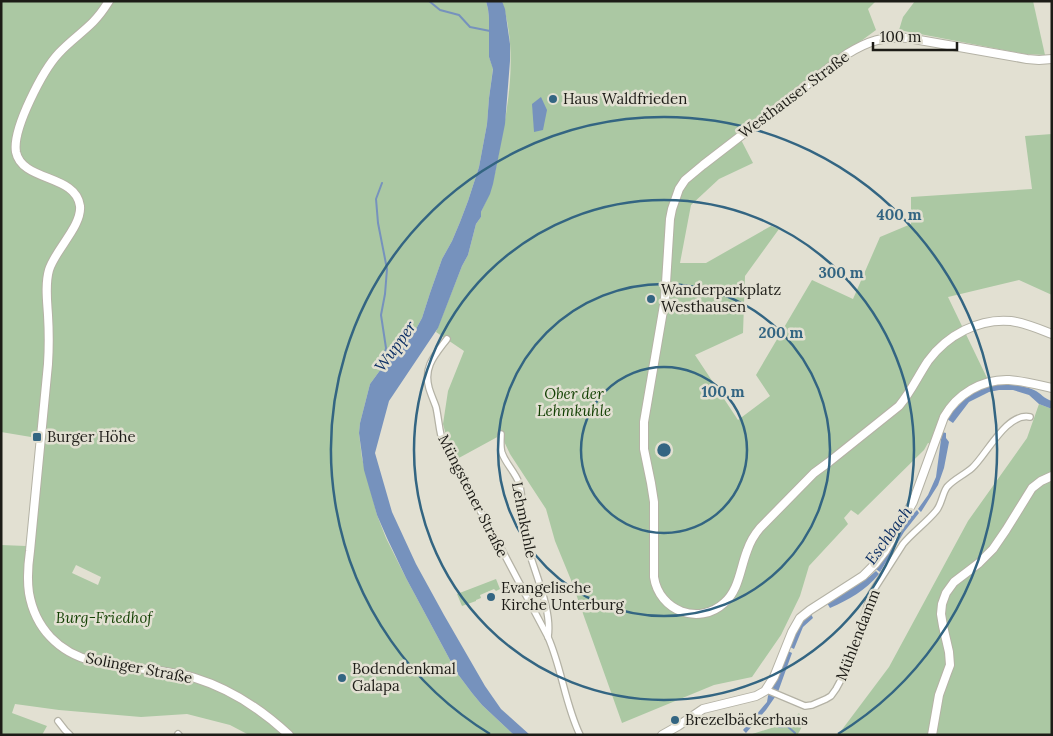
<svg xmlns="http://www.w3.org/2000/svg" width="1053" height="736" font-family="Lora,serif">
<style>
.green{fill:#abc8a3;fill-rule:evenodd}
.water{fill:#7692bd}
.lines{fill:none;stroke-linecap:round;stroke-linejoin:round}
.stream{stroke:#7692bd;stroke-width:2}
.minor-casing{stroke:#b4b2a5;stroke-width:8}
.secondary-casing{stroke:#b4b2a5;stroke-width:10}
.minor{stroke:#fff;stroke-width:5.5}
.secondary{stroke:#fff;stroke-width:8}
.ring{fill:none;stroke:#336582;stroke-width:2.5}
.poi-dot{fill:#336582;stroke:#e2e0d2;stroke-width:2}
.labels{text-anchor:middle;stroke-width:5;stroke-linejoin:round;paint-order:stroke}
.street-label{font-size:15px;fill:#1d1c17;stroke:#e2e0d2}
.poi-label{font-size:15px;fill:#1d1c17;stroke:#e2e0d2;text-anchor:start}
.park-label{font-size:15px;font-style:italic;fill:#113f01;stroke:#e2e0d2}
.water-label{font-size:16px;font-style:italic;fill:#0d2f64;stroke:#e2e0d2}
.centre{fill:#336582;stroke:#e2e0d2;stroke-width:2.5}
.ring-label{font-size:15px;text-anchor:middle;font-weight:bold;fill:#336582;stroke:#e2e0d2;stroke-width:5;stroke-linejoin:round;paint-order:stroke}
</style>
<rect width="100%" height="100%" fill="#e2e0d2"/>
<g class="green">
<path d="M1,1h485l2,8 1,9v39l4,11 -4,30 -2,26 -8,43 -11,34 -8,21 -8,19 -10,18 -12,34 -8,25 -6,11 -35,40 -11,15 -10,39 -1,10 3,25 15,57 9,23 20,40 51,95 15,20 10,12 32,30h-265l-19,-10 -43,-11 -46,3 -82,-7 -44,-6 -3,9 35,13 -5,9h-41v-190l25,1 11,-108 -36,-6zM76,565l25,12 -3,8 -26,-12z"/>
<path d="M502,1h374l-8,8 8,21 -139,102 16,31 -34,16 -28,26 -11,58h26l65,-37 8,3 -34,47 -2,57 -48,22 43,65 32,-24 -14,-21 56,-95 41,19 27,-62 31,-13v-27l121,-8 -7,-53 27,-2v161l-33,-15 -71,17 40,83c-18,6 -34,14 -45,30 -6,10 -8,23 -12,34l-3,-1 -4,7 -66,65 -7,-5 -7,8 4,6 -39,42 -9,30 -19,39 -29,42 -38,8 -92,38 -51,-143 -16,-39 -9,-32 -36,-55 -9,-19 -44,24 -10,-20 -4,-15 5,-33 16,-40 -28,-19 26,-66 6,-11 8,-31 5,-7v-5c11,-21 15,-42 19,-66 10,-47 17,-98 2,-145z"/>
<polygon points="915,1 1033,1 1045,55 1025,54 899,30 903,17"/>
<polygon points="1039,404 1052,409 1052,735 838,735 889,667 968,521 1027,438"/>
<polygon points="496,579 500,589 496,591 494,589 480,595 481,598 476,600 476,601 462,606 457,594"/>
<path d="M799,713c5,9 4,14 -2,22h-48l38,-12 1,1z"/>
</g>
<g class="water">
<polygon points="486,1 502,1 505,9 510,44 510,61 505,124 493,184 490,194 481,212 481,217 476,224 468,255 462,266 438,328 389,401 375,453 392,512 416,564 444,615 485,686 501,709 530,735 514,735 482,705 472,693 457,673 406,578 387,538 377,515 364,470 359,433 360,423 370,384 381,369 416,329 422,318 430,293 442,259 452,241 460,222 468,201 479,167 487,124 489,98 493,69 489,57 489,18 488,9"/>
<polygon points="541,97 547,110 543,130 534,132 532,104"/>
<path d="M1005,384c9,1 20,2 29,6 7,3 10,9 18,11v8l-13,-5 -10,-9 -16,-5h-14l-10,2 -20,10 -16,21 -6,-4c16,-21 31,-33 58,-35z"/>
<polygon points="942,432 946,433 946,438 949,442 944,468 938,485 921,512 918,509 928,495 936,477"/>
<polygon points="917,510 919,513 904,532 880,572 876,569 888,552 906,521"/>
<path d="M876,571l3,3c-14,17 -29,25 -49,34l-3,-5 39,-25 3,-1z"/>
<polygon points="811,614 813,618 803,627 794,649 790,647 800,623"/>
<polygon points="788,651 792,653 778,692 771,689 777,678"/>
<polygon points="769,694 775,697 766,710 746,733 743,730 767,702 768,696"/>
</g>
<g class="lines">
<g class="stream">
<polyline points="429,1 440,10 459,15 470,27 490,31"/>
<polyline points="382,183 376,199 378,223 387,269 385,294 381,315 386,348 382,369"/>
<polyline points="758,716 769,726"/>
<polyline points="779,727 787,726 795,733"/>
</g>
<g class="minor-casing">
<g id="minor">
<path d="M447,339c-12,16 -24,28 -18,49 2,7 5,13 7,19 3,13 3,26 8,39l58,104 46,87c14,32 17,67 32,98"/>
<path d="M501,434c0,6 -1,13 1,19 4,11 13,19 17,30 5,15 2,31 4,46 6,33 30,77 25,108"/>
<path d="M767,690l38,16 7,-1 14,-6 5,-3 5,-7 13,-24 22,-71 32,-50c10,-12 23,-21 33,-33 6,-7 6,-17 11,-24 7,-8 17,-12 25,-19 14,-12 34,-56 58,-51"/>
<polyline points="58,721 65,730 70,735"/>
<polyline points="178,734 179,735"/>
</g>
</g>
<g class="secondary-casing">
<g id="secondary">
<path d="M109,1c-5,8 -10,15 -16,21 -11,11 -24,20 -34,31 -16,17 -47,76 -43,99 6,30 60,22 64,54 2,20 -25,44 -31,64 -4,14 -2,30 -1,45 1,17 1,33 0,49l-18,187c-2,14 -3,28 -1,42 6,35 30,60 64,68 33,8 68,7 102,17 36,11 66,31 94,57"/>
<path d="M1052,59l-13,1 -12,-1 -119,-21c-25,-2 -40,3 -61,16l-144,111 -18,15 -6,9 -7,20 -2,10 -5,80 -21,123v27l7,34 3,19v75c5,34 45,49 70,26 15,-13 16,-34 23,-52 3,-9 7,-16 13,-23l54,-55 15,-11 70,-56c12,-14 19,-30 29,-45 19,-26 51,-43 83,-40 14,2 28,8 41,13"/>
<path d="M662,735l16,-9 25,-17 53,-13 9,-5 9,-14 18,-45 8,-14 10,-8 53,-34 12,-12 10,-13 28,-49 31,-85c13,-23 38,-38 65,-37 14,1 29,5 43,8"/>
<polyline points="932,735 939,695 947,673 950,665 949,652 943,626 941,614 942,604 946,593 954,582 979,563 993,549 1006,530 1032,488 1041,481 1052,476"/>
</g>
</g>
<use href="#minor" class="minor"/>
<use href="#secondary" class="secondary"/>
</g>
<g class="ring">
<circle cx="664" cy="450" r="83"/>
<circle cx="664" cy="450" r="166"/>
<circle cx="664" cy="450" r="250"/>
<path d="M490 734A333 333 0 1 1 838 734"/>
</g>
<g class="poi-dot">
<circle cx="553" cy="99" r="5"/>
<circle cx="651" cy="299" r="5"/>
<rect x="32" y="432" width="10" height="10" rx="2.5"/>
<circle cx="491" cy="597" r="5"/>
<circle cx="342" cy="678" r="5"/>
<circle cx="675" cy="720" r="5"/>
</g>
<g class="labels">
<g class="street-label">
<text transform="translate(794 95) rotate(-37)" y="5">Westhauser Straße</text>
<text transform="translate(473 496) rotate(63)" y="5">Müngstener Straße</text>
<text transform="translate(524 520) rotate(79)" y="5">Lehmkuhle</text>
<text transform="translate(858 635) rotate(-69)" y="5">Mühlendamm</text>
<text transform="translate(139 668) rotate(11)" y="5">Solinger Straße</text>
</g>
<g class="poi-label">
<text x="563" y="104">Haus Waldfrieden</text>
<text x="661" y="295">Wanderparkplatz<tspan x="661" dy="17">Westhausen</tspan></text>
<text x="47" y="442">Burger Höhe</text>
<text x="501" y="593">Evangelische<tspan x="501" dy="17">Kirche Unterburg</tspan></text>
<text x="352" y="674">Bodendenkmal<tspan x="352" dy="17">Galapa</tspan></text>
<text x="685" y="725">Brezelbäckerhaus</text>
</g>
<g class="park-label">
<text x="574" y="399">Ober der<tspan x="574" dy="17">Lehmkuhle</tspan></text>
<text x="104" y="623">Burg-Friedhof</text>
</g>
<g class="water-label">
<text transform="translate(395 346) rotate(-54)" y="6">Wupper</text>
<text transform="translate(888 535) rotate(-54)" y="6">Eschbach</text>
</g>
</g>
<circle cx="664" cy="450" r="8" class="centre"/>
<g class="ring-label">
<text x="899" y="220">400 m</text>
<text x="841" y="278">300 m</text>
<text x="781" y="338">200 m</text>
<text x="723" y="397">100 m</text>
</g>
<rect width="1053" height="736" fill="none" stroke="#1d1c17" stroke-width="5"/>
<path d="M873 42v8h84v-8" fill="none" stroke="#1d1c17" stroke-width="2.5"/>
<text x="880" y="42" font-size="15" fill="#1d1c17" stroke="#e2e0d2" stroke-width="4" paint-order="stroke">100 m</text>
</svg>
